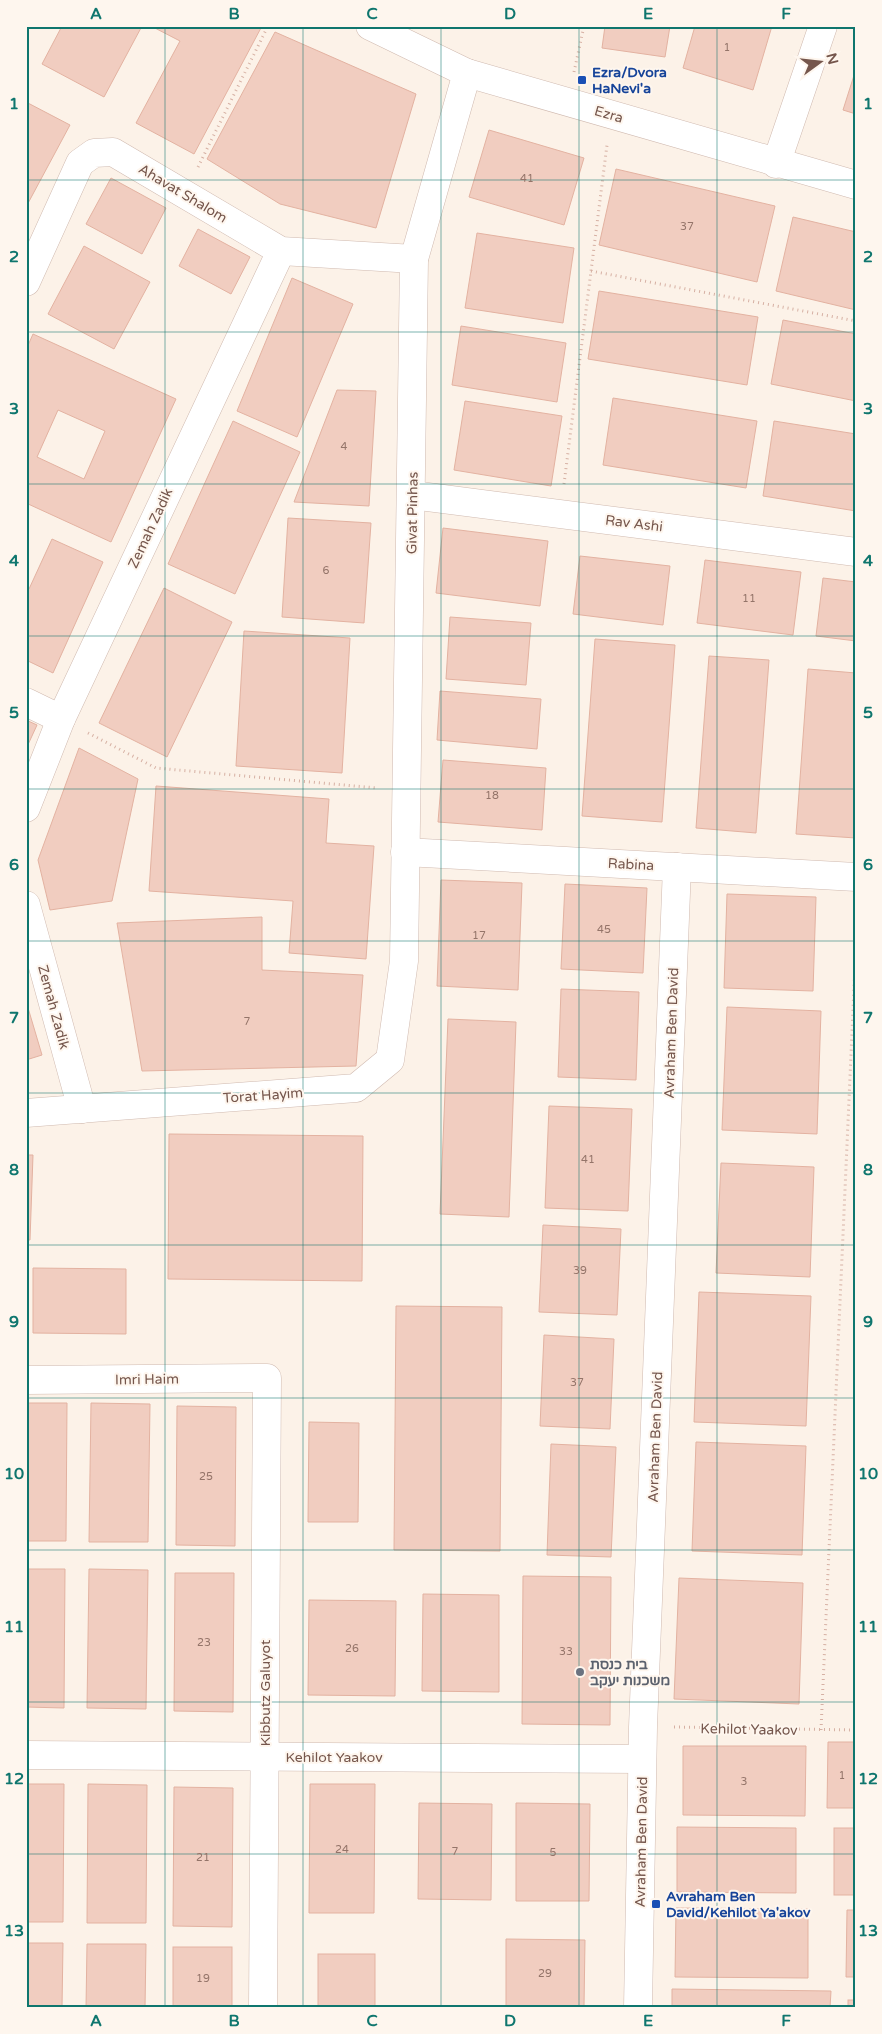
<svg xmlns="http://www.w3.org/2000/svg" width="882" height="2034" font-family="'Varela Round','Noto Sans Hebrew',sans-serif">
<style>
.building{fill:#f1cdc0;stroke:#e3b2a1;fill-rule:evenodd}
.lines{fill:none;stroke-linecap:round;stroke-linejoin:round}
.minor-casing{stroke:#d0bab0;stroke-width:29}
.tertiary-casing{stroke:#d0bab0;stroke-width:29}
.path{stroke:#d6b0a3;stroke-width:3;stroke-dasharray:1 4;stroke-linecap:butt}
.minor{stroke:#fff;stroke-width:28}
.tertiary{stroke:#fff;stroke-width:28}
.grid{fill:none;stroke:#0f766e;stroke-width:1;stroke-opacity:0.55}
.transit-dot{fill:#1a4fb4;stroke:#fef6ee;stroke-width:2}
.worship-dot{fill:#6b7280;stroke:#fef6ee;stroke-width:2}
.labels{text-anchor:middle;stroke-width:4;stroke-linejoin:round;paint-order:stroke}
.number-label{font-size:11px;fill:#947469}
.transit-label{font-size:14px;font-weight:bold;fill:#164399;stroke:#fef6ee;text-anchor:start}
.street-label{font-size:14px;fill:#75564c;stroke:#fef6ee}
.worship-label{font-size:14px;font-weight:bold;fill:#5b616d;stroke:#fef6ee;text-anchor:start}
.neatline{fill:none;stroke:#0f766e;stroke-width:2}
.grid-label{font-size:16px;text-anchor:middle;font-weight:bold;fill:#0f766e}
</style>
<rect width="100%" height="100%" fill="#fcf2e8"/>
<g class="building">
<polygon points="62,26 142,26 104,97 42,64"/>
<polygon points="151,26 262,26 194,154 136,123 180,41"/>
<polygon points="605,26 670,26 665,57 602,48"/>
<polygon points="695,26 772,26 753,90 683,68"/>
<polygon points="275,32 416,94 376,228 280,204 207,159"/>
<polygon points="856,69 856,114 843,110"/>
<polygon points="26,102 70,125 26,207"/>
<polygon points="489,130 584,158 564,225 469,197"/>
<polygon points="616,169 775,206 757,282 599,245"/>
<polygon points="111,178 166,208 142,254 86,224"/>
<polygon points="793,217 856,232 856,310 776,291"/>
<polygon points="198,229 250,257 231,294 179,266"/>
<polygon points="477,233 574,248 563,323 465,308"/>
<polygon points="84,246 150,282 114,349 48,314"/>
<polygon points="292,278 353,304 297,437 237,411"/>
<polygon points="599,291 758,317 747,385 588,359"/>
<polygon points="783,320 856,334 856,401 771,384"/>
<polygon points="461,326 566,343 557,402 452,385"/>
<path d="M33,334l143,65 -65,143 -85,-39v-153zM58,410l47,21 -21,48 -47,-22z"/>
<polygon points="337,390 376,391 369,506 294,502"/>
<polygon points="613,398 757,421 746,488 603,465"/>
<polygon points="465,401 562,416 551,486 454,470"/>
<polygon points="233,421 300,452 235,594 168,564"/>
<polygon points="774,421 856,434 856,511 763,496"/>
<polygon points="288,518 371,523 364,623 282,617"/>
<polygon points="443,528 548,541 540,606 436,593"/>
<polygon points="52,539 103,562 53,673 26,660 26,588 29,589"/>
<polygon points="580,556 670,566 663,625 573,614"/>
<polygon points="705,560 801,572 793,635 697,623"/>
<polygon points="823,578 856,582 856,641 816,636"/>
<polygon points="164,588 232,622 167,757 99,723"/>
<polygon points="450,617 531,623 526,685 446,679"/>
<polygon points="244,631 350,638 342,773 236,766"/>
<polygon points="595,639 675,645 662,822 582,816"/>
<polygon points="709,656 769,660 756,833 696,828"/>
<polygon points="808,669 856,673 856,838 796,834"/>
<polygon points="440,691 541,699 537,749 437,740"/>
<polygon points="26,720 37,725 26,749"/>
<polygon points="79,748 138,779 112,901 50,910 38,860"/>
<polygon points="443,760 546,768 542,830 438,822"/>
<polygon points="156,786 329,799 326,843 374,846 366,959 289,953 293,901 149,891"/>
<polygon points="441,880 522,883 518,990 437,986"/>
<polygon points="565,884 647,888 643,973 561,969"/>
<polygon points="727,894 816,897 813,991 724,988"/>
<polygon points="262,917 262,970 363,975 356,1066 142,1071 117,923"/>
<polygon points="561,989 639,992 636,1080 558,1077"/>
<polygon points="26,1001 42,1055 26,1060"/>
<polygon points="727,1007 821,1011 817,1134 722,1130"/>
<polygon points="448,1019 516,1022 509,1217 440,1214"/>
<polygon points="549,1106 632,1109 628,1211 545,1208"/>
<polygon points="169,1134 363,1136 362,1281 168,1279"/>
<polygon points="26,1155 33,1155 30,1240 26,1240"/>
<polygon points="721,1163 814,1167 810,1277 716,1273"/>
<polygon points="543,1225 621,1229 617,1315 539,1312"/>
<polygon points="33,1268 126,1269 126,1334 33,1333"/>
<polygon points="699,1292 811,1296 806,1426 694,1422"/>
<polygon points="396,1306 502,1307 500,1551 394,1550"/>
<polygon points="544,1335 614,1339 610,1429 540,1426"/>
<polygon points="26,1403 67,1403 66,1541 26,1541"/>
<polygon points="91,1403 150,1404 148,1542 89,1542"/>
<polygon points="177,1406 236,1407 235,1546 176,1545"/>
<polygon points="309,1422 359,1423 358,1522 308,1522"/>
<polygon points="696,1442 806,1446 802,1555 692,1551"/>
<polygon points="551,1444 616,1447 611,1557 547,1555"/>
<polygon points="26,1569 65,1569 64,1708 26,1707"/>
<polygon points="89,1569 148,1570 146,1709 87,1708"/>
<polygon points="175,1573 234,1573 233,1712 174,1711"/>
<polygon points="523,1576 611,1577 610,1725 522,1724"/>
<polygon points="679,1578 803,1583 799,1704 674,1699"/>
<polygon points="423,1594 499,1595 499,1692 422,1691"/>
<polygon points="309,1600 396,1601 395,1696 308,1695"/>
<polygon points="828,1742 856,1742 856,1808 827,1808"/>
<polygon points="683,1746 806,1746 805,1816 683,1815"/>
<polygon points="26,1784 64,1784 63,1922 26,1922"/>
<polygon points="88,1784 147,1785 146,1923 87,1923"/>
<polygon points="310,1784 375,1784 374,1913 309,1913"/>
<polygon points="174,1787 233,1788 232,1927 173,1926"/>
<polygon points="419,1803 492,1804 491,1900 418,1899"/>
<polygon points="516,1803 590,1804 589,1901 516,1901"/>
<polygon points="677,1827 796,1828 796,1893 677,1892"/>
<rect x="834" y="1828" width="22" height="67"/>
<polygon points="676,1908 808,1909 808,1978 675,1977"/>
<polygon points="847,1910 856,1910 856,1977 846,1977"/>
<polygon points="506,1939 585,1940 584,2007 506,2007"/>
<polygon points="26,1943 63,1943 62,2008 26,2008"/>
<polygon points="87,1944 146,1944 145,2008 86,2008"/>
<rect x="173" y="1947" width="59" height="61"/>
<rect x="318" y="1954" width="57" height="54"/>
<polygon points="672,1989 831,1991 830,2008 672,2008"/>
<rect x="848" y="2000" width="8" height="8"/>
</g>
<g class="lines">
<g class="minor-casing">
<g id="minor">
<polyline points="776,164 823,26"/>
<polyline points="26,282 80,163 94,153 113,152 281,251 414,259"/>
<polyline points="412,495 856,552"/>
<polyline points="26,702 61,719"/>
<polyline points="26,808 61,719 281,251"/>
<polyline points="405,852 856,877"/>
<polyline points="26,905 82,1109"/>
<polyline points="26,1113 356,1088 390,1060 404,961 414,259 467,73"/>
<polyline points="26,1380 267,1378 263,2008"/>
<polyline points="26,1755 642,1759"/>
<polyline points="638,2008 643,1727 677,867"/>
</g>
</g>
<g class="tertiary-casing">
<polyline id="tertiary" points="370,26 467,73 856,185"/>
</g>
<g class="path">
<polyline points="574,72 584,26"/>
<polyline points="198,167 268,26"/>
<polyline points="591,271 856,321"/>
<polyline points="564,484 607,145"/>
<polyline points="88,733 156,768 377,788"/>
<polyline points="674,1727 856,1730"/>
<polyline points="821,1730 856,942"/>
</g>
<use href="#minor" class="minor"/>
<use href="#tertiary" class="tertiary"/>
</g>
<path class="grid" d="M165,26v1982M303,26v1982M441,26v1982M579,26v1982M717,26v1982M26,180h830M26,332h830M26,484h830M26,636h830M26,789h830M26,941h830M26,1093h830M26,1245h830M26,1398h830M26,1550h830M26,1702h830M26,1854h830"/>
<g class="transit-dot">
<rect x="577" y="75" width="10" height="10" rx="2.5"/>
<rect x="651" y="1899" width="10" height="10" rx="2.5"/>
</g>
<circle class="worship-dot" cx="580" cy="1672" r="5"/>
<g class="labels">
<g class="number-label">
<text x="727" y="51">1</text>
<text x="527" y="182">41</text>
<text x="687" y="230">37</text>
<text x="344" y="450">4</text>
<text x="326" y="574">6</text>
<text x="749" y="602">11</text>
<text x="492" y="799">18</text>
<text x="604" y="933">45</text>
<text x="479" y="939">17</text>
<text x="247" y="1025">7</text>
<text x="588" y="1163">41</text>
<text x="580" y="1274">39</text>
<text x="577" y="1386">37</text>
<text x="206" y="1480">25</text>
<text x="204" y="1646">23</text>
<text x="352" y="1652">26</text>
<text x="566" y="1655">33</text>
<text x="842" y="1779">1</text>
<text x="744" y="1785">3</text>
<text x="342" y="1853">24</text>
<text x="455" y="1855">7</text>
<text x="553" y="1856">5</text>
<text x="203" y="1861">21</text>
<text x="545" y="1977">29</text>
<text x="203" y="1982">19</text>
</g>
<g class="transit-label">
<text x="592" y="77">Ezra/Dvora<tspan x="592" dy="16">HaNevi'a</tspan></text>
<text x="666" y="1901">Avraham Ben<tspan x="666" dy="16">David/Kehilot Ya'akov</tspan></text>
</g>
<g class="street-label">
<text transform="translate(609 114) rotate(16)" y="5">Ezra</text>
<text transform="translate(183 193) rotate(31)" y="5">Ahavat Shalom</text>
<text transform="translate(412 513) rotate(-89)" y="5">Givat Pinhas</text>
<text transform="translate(634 523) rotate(7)" y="5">Rav Ashi</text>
<text transform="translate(150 528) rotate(-65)" y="5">Zemah Zadik</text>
<text transform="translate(631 864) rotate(3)" y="5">Rabina</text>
<text transform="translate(54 1007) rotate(75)" y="5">Zemah Zadik</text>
<text transform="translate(671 1033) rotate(-88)" y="5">Avraham Ben David</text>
<text transform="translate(263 1095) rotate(-4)" y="5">Torat Hayim</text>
<text transform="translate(147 1379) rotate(-1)" y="5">Imri Haim</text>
<text transform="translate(655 1437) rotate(-88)" y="5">Avraham Ben David</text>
<text transform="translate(265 1693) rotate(-90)" y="5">Kibbutz Galuyot</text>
<text transform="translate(749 1729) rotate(1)" y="5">Kehilot Yaakov</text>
<text x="334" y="1762">Kehilot Yaakov</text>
<text transform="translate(641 1842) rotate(-89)" y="5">Avraham Ben David</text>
</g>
<g class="worship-label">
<text x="590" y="1669">בית כנסת<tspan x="590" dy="16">משכנות יעקב</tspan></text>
</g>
</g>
<rect width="882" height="2034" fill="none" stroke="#fef6ee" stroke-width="55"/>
<g transform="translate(820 62) rotate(75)" stroke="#fef6ee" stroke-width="4" paint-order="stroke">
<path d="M0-4L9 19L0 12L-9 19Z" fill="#75564c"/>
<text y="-8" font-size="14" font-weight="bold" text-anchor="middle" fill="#75564c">N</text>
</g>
<rect x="28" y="28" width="826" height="1978" class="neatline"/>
<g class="grid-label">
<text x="96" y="19">A</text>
<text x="234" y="19">B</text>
<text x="372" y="19">C</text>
<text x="510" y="19">D</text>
<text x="648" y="19">E</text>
<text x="786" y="19">F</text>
<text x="14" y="109">1</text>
<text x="868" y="109">1</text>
<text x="14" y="262">2</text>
<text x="868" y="262">2</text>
<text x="14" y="414">3</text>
<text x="868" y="414">3</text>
<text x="14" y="566">4</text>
<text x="868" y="566">4</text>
<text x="14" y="718">5</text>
<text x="868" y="718">5</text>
<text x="14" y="870">6</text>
<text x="868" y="870">6</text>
<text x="14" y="1023">7</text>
<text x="868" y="1023">7</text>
<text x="14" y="1175">8</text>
<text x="868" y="1175">8</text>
<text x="14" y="1327">9</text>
<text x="868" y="1327">9</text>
<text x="14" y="1479">10</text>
<text x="868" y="1479">10</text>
<text x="14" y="1632">11</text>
<text x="868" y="1632">11</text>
<text x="14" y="1784">12</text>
<text x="868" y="1784">12</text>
<text x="14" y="1936">13</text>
<text x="868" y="1936">13</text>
<text x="96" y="2026">A</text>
<text x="234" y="2026">B</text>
<text x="372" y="2026">C</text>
<text x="510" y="2026">D</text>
<text x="648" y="2026">E</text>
<text x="786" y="2026">F</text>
</g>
</svg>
